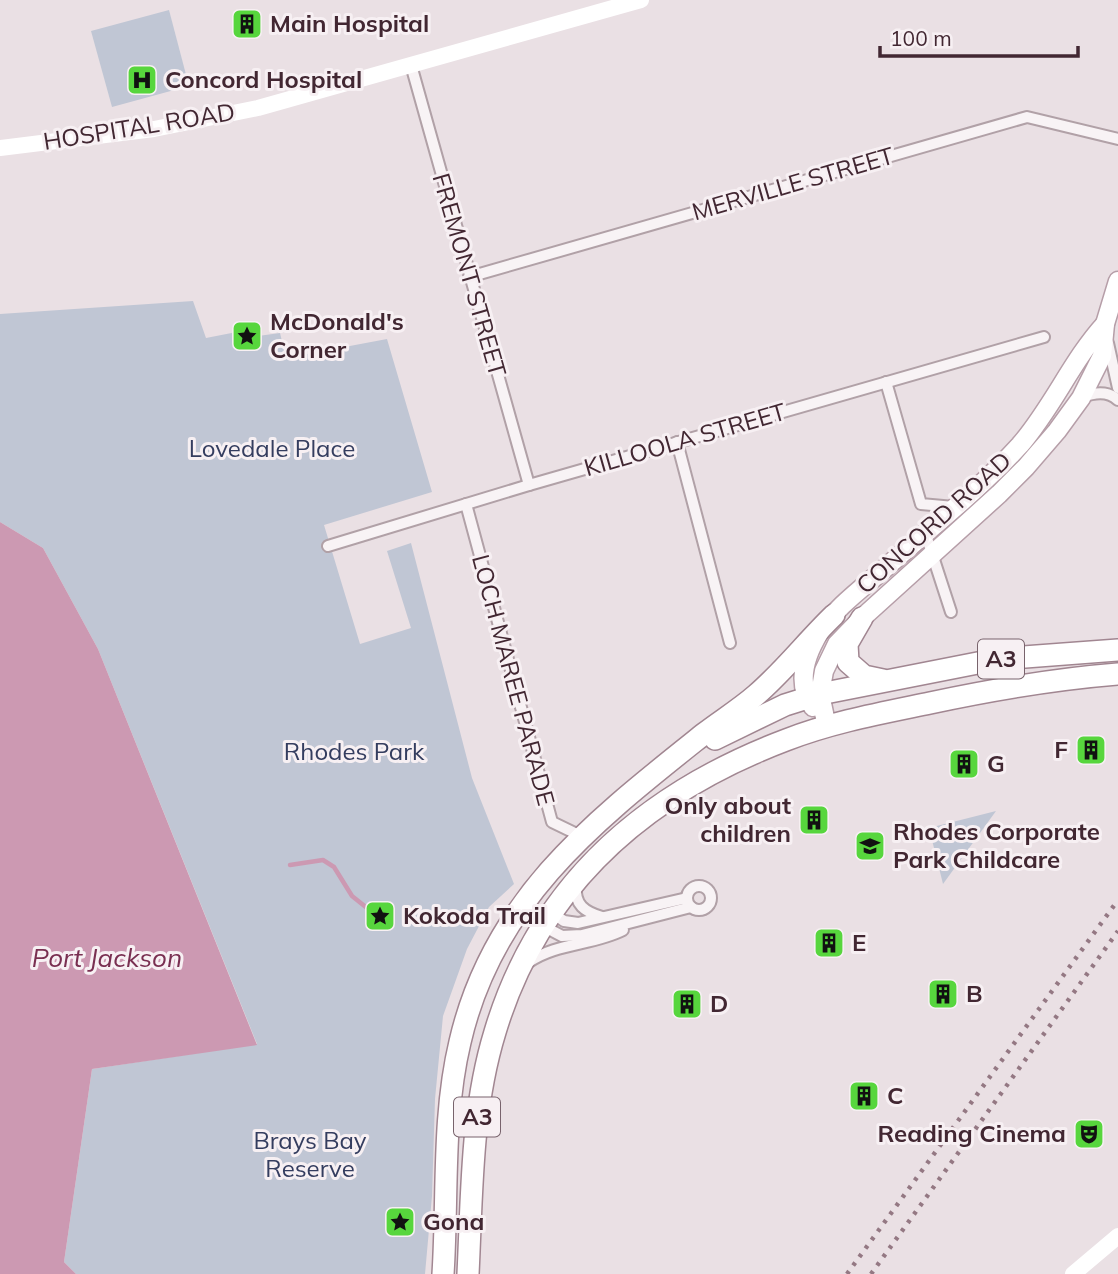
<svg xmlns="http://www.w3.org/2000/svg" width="1118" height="1274" font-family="Mulish,sans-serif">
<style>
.green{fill:#c0c6d4}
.water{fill:#cc99b2}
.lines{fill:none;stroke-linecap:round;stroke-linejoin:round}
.stream{stroke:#cc99b2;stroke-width:4.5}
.street-casing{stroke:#b1a1a7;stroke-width:14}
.primary-casing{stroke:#b69ea8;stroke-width:21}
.highway-casing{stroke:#a18691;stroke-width:24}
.street{stroke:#f8f3f5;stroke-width:10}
.secondary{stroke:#fff;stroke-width:16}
.primary{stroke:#fff;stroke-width:18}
.highway{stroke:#fff;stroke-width:21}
.rail{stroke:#947883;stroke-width:4.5;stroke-dasharray:3.5 7;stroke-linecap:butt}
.labels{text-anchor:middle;stroke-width:6;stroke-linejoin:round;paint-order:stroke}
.shield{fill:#f7f0f3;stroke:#78636c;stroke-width:2}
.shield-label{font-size:23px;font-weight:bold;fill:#422732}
.poi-label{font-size:24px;font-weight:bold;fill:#422732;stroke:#f7f0f3;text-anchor:start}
.street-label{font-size:24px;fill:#422732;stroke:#f7f0f3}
.park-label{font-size:24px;fill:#343d5f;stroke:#f7f0f3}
.water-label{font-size:26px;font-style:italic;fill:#792f51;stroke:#f7f0f3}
</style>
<rect width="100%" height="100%" fill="#eae0e4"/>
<g class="green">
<polygon points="169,10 189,86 112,107 91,31"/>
<polygon points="193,301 206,338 252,329 258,336 280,333 286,358 387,339 432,492 324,525 360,644 411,628 387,551 411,543 472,778 514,884 489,907 467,949 443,1016 435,1099 432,1196 425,1274 76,1274 64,1262 92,1069 257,1044 98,649 43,548 0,522 0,314"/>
<polygon points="996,811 943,884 929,828"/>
</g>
<polygon class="water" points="0,522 43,548 98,649 257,1045 92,1069 64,1262 76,1274 0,1274"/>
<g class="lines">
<polyline class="stream" points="290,865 323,860 334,867 352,896 372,912"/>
<g class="street-casing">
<g id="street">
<polyline points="411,65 529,485"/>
<polyline points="469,277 1027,117 1118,139"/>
<polyline points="1108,343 1118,388"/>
<polyline points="886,382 921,504 954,507"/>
<path d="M1081,397c13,-4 26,-7 37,3"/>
<polyline points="677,442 730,643"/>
<polyline points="466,504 552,822 583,837"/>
<polyline points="925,532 951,612"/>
<polyline points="328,546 529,485 1044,337"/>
<path d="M576,885c-2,20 9,27 26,32"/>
<circle cx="699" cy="898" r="12"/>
<polyline points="552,913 564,921 578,923 687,898"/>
<polyline points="543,926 562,936 582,935 691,907"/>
<path d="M529,962c27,-19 65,-17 94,-32"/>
</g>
</g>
<g class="primary-casing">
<g id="primary">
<path d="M813,707c-17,-23 -8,-51 6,-74 16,-25 42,-44 64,-63 46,-41 96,-80 137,-125 33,-38 52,-85 85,-121"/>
<polyline points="827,727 820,694 824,671 837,644 862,618 999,494 1026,467 1057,431 1081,398 1102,356 1105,324 1118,281"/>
</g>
</g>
<g class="highway-casing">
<g id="highway">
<polyline points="862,618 847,644 848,662 864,676 883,680"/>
<polyline points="715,739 785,705 820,694 998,659 1118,650"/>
<path d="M443,1274c5,-77 -1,-157 17,-232 33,-144 136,-222 245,-309 17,-13 35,-24 51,-38 28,-24 51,-54 78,-80"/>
<path d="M468,1274c4,-81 3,-164 27,-242 44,-147 151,-239 291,-292 46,-18 96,-27 144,-37 61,-13 125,-24 188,-29"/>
</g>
</g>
<use href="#street" class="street"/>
<g class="secondary">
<polyline points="0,148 154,129 258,108 641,0"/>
<polyline points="1073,1274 1118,1236"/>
</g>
<use href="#primary" class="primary"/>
<use href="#highway" class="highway"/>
<g class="rail">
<polyline points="847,1274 1118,900"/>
<polyline points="871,1274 1118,931"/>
</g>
</g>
<defs>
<g id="building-square" transform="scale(1.575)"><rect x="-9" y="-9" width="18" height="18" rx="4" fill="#57d63d" stroke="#f7f0f3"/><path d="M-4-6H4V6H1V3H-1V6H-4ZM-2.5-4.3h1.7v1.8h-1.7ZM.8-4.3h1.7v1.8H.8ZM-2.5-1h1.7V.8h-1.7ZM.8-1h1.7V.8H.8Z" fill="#111"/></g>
<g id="hospital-square" transform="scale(1.575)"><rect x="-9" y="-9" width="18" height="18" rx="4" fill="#57d63d" stroke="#f7f0f3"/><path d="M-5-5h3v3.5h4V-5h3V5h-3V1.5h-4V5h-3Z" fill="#111"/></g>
<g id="sight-square" transform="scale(1.575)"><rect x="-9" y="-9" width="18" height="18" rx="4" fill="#57d63d" stroke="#f7f0f3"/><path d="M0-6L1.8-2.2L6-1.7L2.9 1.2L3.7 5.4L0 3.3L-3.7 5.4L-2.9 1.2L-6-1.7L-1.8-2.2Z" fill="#111"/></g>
<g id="school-square" transform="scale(1.575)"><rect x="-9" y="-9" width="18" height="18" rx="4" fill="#57d63d" stroke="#f7f0f3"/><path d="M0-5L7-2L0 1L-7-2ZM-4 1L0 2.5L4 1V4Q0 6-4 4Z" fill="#111"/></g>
<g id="theatre-square" transform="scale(1.575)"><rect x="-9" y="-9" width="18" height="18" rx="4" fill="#57d63d" stroke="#f7f0f3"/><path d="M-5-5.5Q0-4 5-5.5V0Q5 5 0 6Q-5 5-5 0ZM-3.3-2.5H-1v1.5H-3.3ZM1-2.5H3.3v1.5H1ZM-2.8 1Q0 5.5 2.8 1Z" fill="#111"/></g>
</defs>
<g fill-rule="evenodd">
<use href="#building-square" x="247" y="24"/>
<use href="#hospital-square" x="142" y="80"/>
<use href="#sight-square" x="247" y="336"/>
<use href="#building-square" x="1091" y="750"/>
<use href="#building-square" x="964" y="764"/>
<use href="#building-square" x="814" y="820"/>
<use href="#school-square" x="870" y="846"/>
<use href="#sight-square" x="380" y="916"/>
<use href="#building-square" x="829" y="943"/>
<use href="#building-square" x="943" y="994"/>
<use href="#building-square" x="687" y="1004"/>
<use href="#building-square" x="864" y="1096"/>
<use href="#theatre-square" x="1089" y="1134"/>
<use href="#sight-square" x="400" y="1222"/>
</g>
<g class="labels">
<g class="shield">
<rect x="978" y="639.5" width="46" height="39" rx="5"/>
<rect x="454" y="1097.5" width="46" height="39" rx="5"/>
</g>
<g class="shield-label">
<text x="1001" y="667">A3</text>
<text x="477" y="1125">A3</text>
</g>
<g class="poi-label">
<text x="270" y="32">Main Hospital</text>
<text x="165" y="88">Concord Hospital</text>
<text x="270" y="330">McDonald's<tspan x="270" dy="28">Corner</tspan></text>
<text x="1068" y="758" text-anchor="end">F</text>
<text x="987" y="772">G</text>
<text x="791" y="814" text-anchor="end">Only about<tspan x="791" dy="28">children</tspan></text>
<text x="893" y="840">Rhodes Corporate<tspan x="893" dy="28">Park Childcare</tspan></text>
<text x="403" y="924">Kokoda Trail</text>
<text x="852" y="951">E</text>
<text x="966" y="1002">B</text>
<text x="710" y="1012">D</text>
<text x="887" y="1104">C</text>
<text x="1066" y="1142" text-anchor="end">Reading Cinema</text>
<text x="423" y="1230">Gona</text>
</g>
<g class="street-label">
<text transform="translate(139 127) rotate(-9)" y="8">HOSPITAL ROAD</text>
<text transform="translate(793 184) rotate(-16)" y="8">MERVILLE STREET</text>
<text transform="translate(469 275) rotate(74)" y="8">FREMONT STREET</text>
<text transform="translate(685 440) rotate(-16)" y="8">KILLOOLA STREET</text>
<text transform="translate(934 523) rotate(-42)" y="8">CONCORD ROAD</text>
<text transform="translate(513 680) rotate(75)" y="8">LOCH MAREE PARADE</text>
</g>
<g class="park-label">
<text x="272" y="457">Lovedale Place</text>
<text x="354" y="760">Rhodes Park</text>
<text x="310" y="1149">Brays Bay<tspan x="310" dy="28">Reserve</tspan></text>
</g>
<g class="water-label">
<text x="107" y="967">Port Jackson</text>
</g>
</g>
<path d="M880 46v10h198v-10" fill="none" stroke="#422732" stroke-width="3.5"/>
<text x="890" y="46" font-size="21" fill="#422732" stroke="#f7f0f3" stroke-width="5" paint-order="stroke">100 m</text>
</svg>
